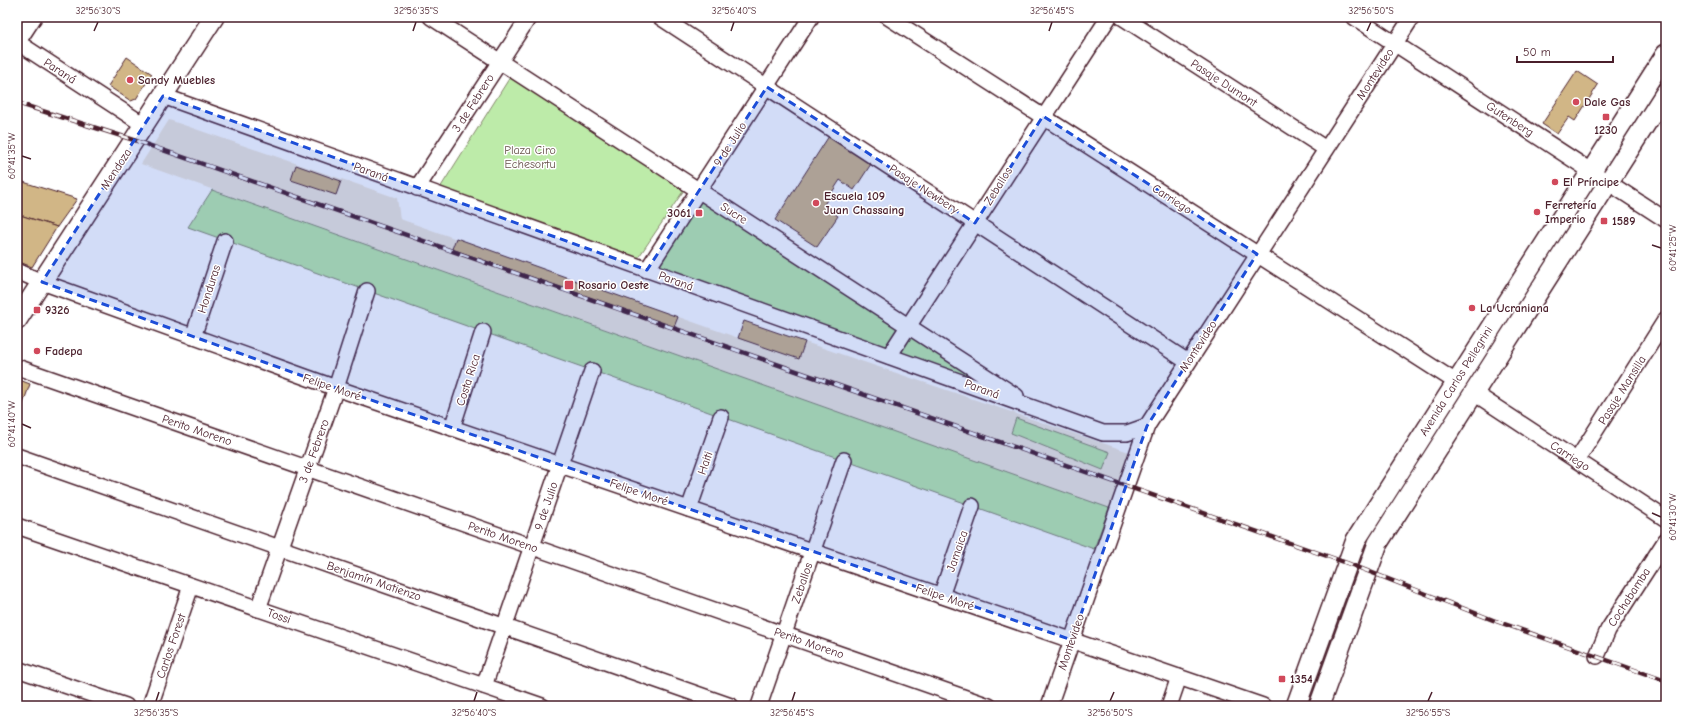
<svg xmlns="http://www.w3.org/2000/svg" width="1683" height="723" font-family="'Comic Neue',sans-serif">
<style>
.built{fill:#f1e9db}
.green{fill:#bdeba9;stroke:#84856a}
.building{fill:#d1b686;stroke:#4a1f2b}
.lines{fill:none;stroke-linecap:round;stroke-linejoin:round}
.minor-casing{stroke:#4a1f2b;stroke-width:18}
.major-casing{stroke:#4a1f2b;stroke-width:22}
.minor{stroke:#fff;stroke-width:15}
.major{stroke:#fff;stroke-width:19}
.rail-casing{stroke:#4a1f2b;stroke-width:4.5}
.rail{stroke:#fff;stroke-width:3;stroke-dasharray:9;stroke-linecap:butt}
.marked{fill:#1d4ed8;fill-opacity:0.2;stroke:#1d4ed8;stroke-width:3;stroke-dasharray:8 5;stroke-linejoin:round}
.ticks{fill:none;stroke:#4a1f2b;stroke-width:1.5}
.poi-dot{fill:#d1495b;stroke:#fff;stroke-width:1.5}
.labels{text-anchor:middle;stroke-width:3;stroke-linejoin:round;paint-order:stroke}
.street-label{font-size:12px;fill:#4a1f2b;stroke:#fff}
.poi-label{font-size:12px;font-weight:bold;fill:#4a1f2b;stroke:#fff;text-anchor:start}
.park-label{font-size:12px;fill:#67524a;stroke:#fff}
.neatline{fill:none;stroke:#4a1f2b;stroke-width:1.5}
.ticks-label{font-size:10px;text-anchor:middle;fill:#4a1f2b}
</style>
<rect width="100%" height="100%" fill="#fff"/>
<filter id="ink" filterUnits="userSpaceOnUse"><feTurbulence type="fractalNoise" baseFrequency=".025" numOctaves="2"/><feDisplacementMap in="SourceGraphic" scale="8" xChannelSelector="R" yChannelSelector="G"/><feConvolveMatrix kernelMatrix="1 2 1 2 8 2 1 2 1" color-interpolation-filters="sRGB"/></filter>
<g filter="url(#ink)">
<polygon class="built" points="169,120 397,198 400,219 798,359 805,342 1129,452 1109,508 141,164"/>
<g class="green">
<polygon points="512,74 684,190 638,258 440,188"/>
<polygon points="212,190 1109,508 1094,549 188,227"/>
<polygon points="702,198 902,325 886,352 657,269"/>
<polygon points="911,334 1004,393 897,355"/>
<polygon points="1016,418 1110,452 1103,470 1011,433"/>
</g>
<g class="building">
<polygon points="127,57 152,74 136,99 131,101 108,86"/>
<polygon points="1577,71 1598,85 1575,121 1569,117 1557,134 1542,124"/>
<polygon points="829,136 871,164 854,190 840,180 823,206 838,216 817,247 775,220"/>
<polygon points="296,165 341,181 336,195 291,180"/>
<polygon points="17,180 77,199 57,227 17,214"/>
<polygon points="17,214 57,227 32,267 17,261"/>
<polygon points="456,238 678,317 674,327 452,249"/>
<polygon points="744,321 805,342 799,359 738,338"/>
<polygon points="17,379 30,384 19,415 17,415"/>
</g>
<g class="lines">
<g class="minor-casing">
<g id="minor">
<polyline points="431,17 1016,396"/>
<polyline points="660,17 1188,362"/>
<polyline points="888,17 1456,382"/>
<polyline points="1122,17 1326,149"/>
<polyline points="1354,17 1666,220"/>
<polyline points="17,42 144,125"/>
<polyline points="17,43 34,17"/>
<polyline points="163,96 1103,433 1127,433 1147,426"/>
<polyline points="417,188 529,17"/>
<polyline points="647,270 811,17"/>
<polyline points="17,271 42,282 336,388 1263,706"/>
<polyline points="193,337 225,241"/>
<polyline points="889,356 1109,17"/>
<polyline points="17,367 989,706"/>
<polyline points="1474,393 1666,519"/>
<polyline points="452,428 483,332"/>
<polyline points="17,456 731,706"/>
<polyline points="1577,460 1666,319"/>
<polyline points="689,509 721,417"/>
<polyline points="17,526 542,706"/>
<polyline points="941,596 972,506"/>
<polyline points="258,609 336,388 367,291"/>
<polyline points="1597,656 1608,630 1666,540"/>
<polyline points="17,669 126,706"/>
<polyline points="484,686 592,371"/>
<polyline points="150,706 191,586"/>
<polyline points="759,706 844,460"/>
<polyline points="1049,706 1147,426 1412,17"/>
<polyline points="1169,706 1179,677"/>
</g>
</g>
<g class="major-casing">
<g id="major">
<polyline points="17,320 214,17"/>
<polyline points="1296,706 1356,540 1666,54"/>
<polyline points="1319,706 1378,543 1666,92"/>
</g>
</g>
<use href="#minor" class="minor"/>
<use href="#major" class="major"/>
<g class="rail-casing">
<polyline id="rail" points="17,103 134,140 1347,563 1493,620 1666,681"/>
</g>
<use href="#rail" class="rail"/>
</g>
</g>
<path class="marked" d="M767,87l208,136 68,-107 214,138 -110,172 -75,214 -736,-252 -294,-106 121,-186 484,174z"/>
<path class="ticks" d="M94,31l4,-9M413,31l3,-9M731,31l3,-9M1049,31l3,-9M1367,31l4,-9M22,156l9,3M1652,245l9,3M22,424l9,4M1652,513l9,4M156,701l3,-9M474,701l3,-9M792,701l3,-9M1110,701l4,-9M1428,701l4,-9"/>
<g class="poi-dot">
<circle cx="130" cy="80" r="4"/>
<circle cx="1576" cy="102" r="4"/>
<rect x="1602" y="113" width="8" height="8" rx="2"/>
<circle cx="1555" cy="182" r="4"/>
<circle cx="816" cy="203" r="4"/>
<circle cx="1537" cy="212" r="4"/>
<rect x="695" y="209" width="8" height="8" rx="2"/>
<rect x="1600" y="217" width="8" height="8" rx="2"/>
<rect x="564" y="280" width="10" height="10" rx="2"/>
<circle cx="1472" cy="308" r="4"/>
<rect x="33" y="306" width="8" height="8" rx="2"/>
<circle cx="37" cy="351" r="4"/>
<rect x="1278" y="675" width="8" height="8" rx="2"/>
</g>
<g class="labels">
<g class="street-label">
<text transform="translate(60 71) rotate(33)" y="4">Paraná</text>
<text transform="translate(1375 74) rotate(-57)" y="4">Montevideo</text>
<text transform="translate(1224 83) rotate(33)" y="4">Pasaje Dumont</text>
<text transform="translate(473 103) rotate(-57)" y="4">3 de Febrero</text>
<text transform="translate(1510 119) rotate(33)" y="4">Gutenberg</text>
<text transform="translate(730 144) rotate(-57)" y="4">9 de Julio</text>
<text transform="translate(116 169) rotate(-57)" y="4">Mendoza</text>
<text transform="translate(371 172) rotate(20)" y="4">Paraná</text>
<text transform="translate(998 186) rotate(-58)" y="4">Zeballos</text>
<text transform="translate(924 189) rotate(33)" y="4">Pasaje Newbery</text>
<text transform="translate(1172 199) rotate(33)" y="4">Carriego</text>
<text transform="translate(734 213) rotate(33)" y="4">Sucre</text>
<text transform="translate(676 281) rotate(20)" y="4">Paraná</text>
<text transform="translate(209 289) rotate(-72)" y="4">Honduras</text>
<text transform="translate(1198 346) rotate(-57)" y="4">Montevideo</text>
<text transform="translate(468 380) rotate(-72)" y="4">Costa Rica</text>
<text transform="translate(1456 381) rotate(-58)" y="4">Avenida Carlos Pellegrini</text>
<text transform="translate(332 387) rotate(19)" y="4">Felipe Moré</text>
<text transform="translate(982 389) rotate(20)" y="4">Paraná</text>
<text transform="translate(1622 390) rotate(-58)" y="4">Pasaje Mansilla</text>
<text transform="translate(197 430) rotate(19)" y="4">Perito Moreno</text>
<text transform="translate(314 451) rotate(-70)" y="4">3 de Febrero</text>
<text transform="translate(1570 456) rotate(33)" y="4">Carriego</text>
<text transform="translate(705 463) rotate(-71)" y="4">Haiti</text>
<text transform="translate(639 492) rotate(19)" y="4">Felipe Moré</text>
<text transform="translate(546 506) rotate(-71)" y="4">9 de Julio</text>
<text transform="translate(503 537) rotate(19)" y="4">Perito Moreno</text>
<text transform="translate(957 551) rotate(-71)" y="4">Jamaica</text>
<text transform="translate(374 581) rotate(19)" y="4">Benjamín Matienzo</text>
<text transform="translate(802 583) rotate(-71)" y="4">Zeballos</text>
<text transform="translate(945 597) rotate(19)" y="4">Felipe Moré</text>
<text transform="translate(1629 597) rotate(-57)" y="4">Cochabamba</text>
<text transform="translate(279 616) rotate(19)" y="4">Tossi</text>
<text transform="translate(1071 642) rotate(-71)" y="4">Montevideo</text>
<text transform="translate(809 643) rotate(19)" y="4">Perito Moreno</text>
<text transform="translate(171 646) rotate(-71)" y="4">Carlos Forest</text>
</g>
<g class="poi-label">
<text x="138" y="84">Sandy Muebles</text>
<text x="1584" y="106">Dale Gas</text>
<text x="1606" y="134" text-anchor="middle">1230</text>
<text x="1563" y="186">El Príncipe</text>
<text x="824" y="200">Escuela 109<tspan x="824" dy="14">Juan Chassaing</tspan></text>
<text x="1545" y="209">Ferretería<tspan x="1545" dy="14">Imperio</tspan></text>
<text x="691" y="217" text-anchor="end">3061</text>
<text x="1612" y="225">1589</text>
<text x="578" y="289">Rosario Oeste</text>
<text x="1480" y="312">La Ucraniana</text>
<text x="45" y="314">9326</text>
<text x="45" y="355">Fadepa</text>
<text x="1290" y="683">1354</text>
</g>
<g class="park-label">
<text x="530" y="154">Plaza Ciro<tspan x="530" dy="14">Echesortu</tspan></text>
</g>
</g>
<rect width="1683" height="723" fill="none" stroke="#fff" stroke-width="44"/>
<path d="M1517 56v6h96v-6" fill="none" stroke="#4a1f2b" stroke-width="2"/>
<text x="1523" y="56" font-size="12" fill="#4a1f2b" stroke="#ffffff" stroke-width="3" paint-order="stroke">50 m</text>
<rect x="22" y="22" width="1639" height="679" class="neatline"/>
<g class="ticks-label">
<text x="98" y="14">32°56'30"S</text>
<text x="416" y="14">32°56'35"S</text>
<text x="734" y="14">32°56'40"S</text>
<text x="1052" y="14">32°56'45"S</text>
<text x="1371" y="14">32°56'50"S</text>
<text transform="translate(11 156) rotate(-90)" y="4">60°41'35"W</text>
<text transform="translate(1672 248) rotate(-90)" y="4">60°41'25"W</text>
<text transform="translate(11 424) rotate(-90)" y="4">60°41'40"W</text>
<text transform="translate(1672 517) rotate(-90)" y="4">60°41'30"W</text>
<text x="156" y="716">32°56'35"S</text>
<text x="474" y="716">32°56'40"S</text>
<text x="792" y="716">32°56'45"S</text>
<text x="1110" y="716">32°56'50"S</text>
<text x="1428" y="716">32°56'55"S</text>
</g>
</svg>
